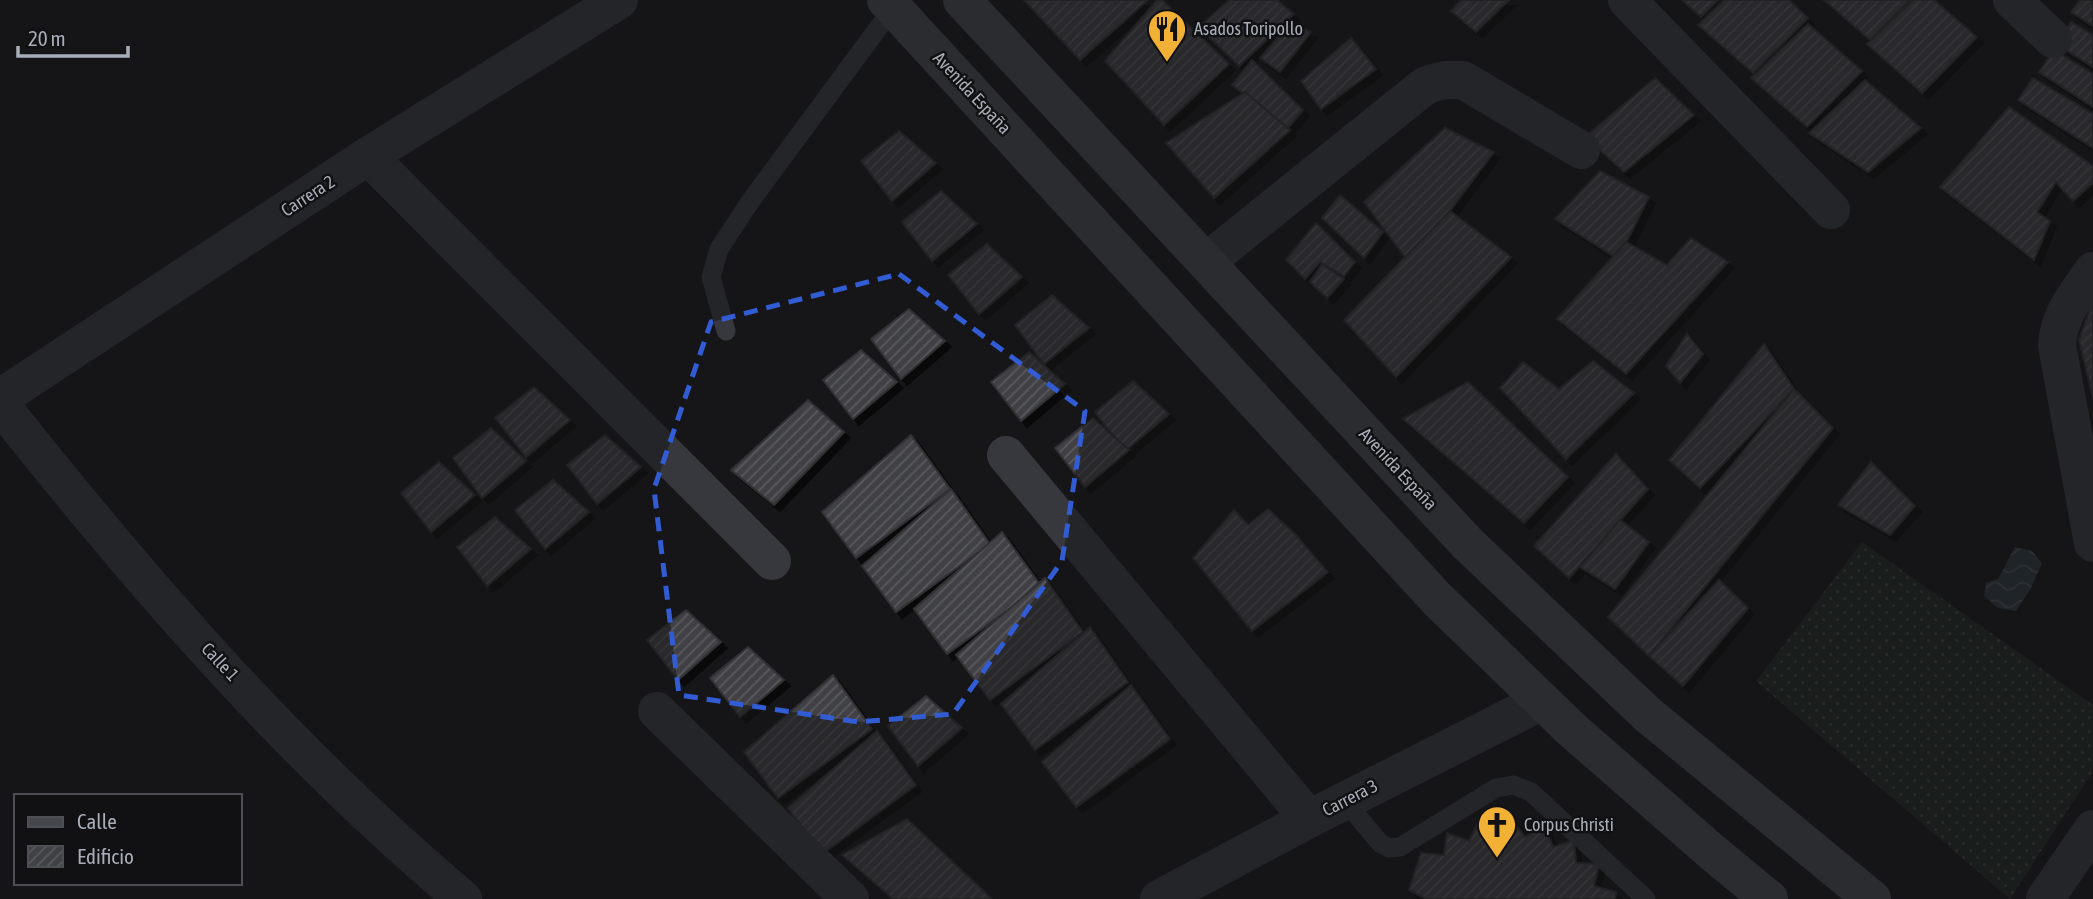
<svg xmlns="http://www.w3.org/2000/svg" width="2093" height="899" font-family="'Asap Condensed',sans-serif">
<style>
.grass{fill:url(#grass-dots)}
.water{fill:url(#water-waves)}
.building{fill:url(#building-hatch);stroke:#303034;stroke-width:2;filter:url(#shadow)}
.lines{fill:none;stroke-linecap:round;stroke-linejoin:round}
.lane{stroke:#37383d;stroke-width:19}
.street{stroke:#37383d;stroke-width:38}
.secondary{stroke:#45474d;stroke-width:38}
.marked{fill:none;stroke:#325cd3;stroke-width:5;stroke-dasharray:14 9;stroke-linejoin:round}
.labels{text-anchor:middle;stroke-width:5;stroke-linejoin:round;paint-order:stroke}
.poi-label{font-size:18px;fill:#a8adb8;stroke:#111113;text-anchor:start}
.street-label{font-size:18px;fill:#a8adb8;stroke:#111113}
</style>
<defs>
<pattern id="grass-dots" width="8" height="8" patternUnits="userSpaceOnUse" patternTransform="scale(1.75)"><rect width="8" height="8" fill="#1e261f"/><path d="M2 2h.1M6 6h.1" fill="none" stroke="#3c433d" stroke-width="1.8" stroke-linecap="round"/></pattern>
<pattern id="water-waves" width="16" height="10" patternUnits="userSpaceOnUse" patternTransform="scale(1.75)"><rect width="16" height="10" fill="#2c353c"/><path d="M0 5q4-4 8 0t8 0" fill="none" stroke="#485056"/></pattern>
<pattern id="building-hatch" width="6" height="6" patternUnits="userSpaceOnUse" patternTransform="scale(1.75)"><rect width="6" height="6" fill="#404145"/><path d="M-1 1l2-2M0 6l6-6M5 7l2-2" fill="none" stroke="#595a5e"/></pattern>
<filter id="shadow"><feDropShadow dx="6" dy="6" stdDeviation="0" flood-color="#0009"/></filter>
</defs>
<rect width="100%" height="100%" fill="#161618"/>
<polygon class="grass" points="1862,542 2093,705 2093,771 2010,899 1756,681"/>
<polygon class="water" points="2015,547 2032,551 2042,563 2030,590 2016,611 1998,608 1984,596 1986,583 1998,579"/>
<g class="building">
<polygon points="1024,0 1148,0 1080,60"/>
<polygon points="1157,0 1162,0 1229,64 1164,125 1105,61"/>
<polygon points="1229,0 1277,0 1294,14 1239,66 1199,27"/>
<polygon points="1461,0 1509,0 1476,32 1451,11"/>
<polygon points="1682,0 1718,0 1701,17"/>
<polygon points="1724,0 1789,0 1808,18 1753,73 1698,25"/>
<polygon points="1824,0 1910,0 1870,40"/>
<polygon points="1913,0 1934,0 1977,37 1922,93 1867,44"/>
<polygon points="2080,0 2093,0 2093,26 2071,12"/>
<polygon points="2071,22 2093,35 2093,67 2056,44"/>
<polygon points="1290,23 1311,32 1280,72 1260,58"/>
<polygon points="1808,24 1862,71 1807,127 1751,78"/>
<polygon points="1351,38 1376,69 1321,109 1301,81"/>
<polygon points="2054,50 2093,74 2093,107 2039,72"/>
<polygon points="1252,60 1303,110 1288,128 1232,85"/>
<polygon points="1655,78 1694,115 1624,172 1585,137"/>
<polygon points="2033,78 2093,114 2093,148 2018,100"/>
<polygon points="1865,80 1921,128 1868,172 1809,133"/>
<polygon points="1245,92 1290,130 1214,198 1166,143"/>
<polygon points="2009,107 2093,166 2093,183 2073,201 2056,182 2037,212 2050,221 2034,260 1940,187"/>
<polygon points="1445,128 1494,152 1410,264 1364,202"/>
<polygon points="899,131 936,163 892,201 861,161"/>
<polygon points="1600,171 1649,197 1618,259 1555,219"/>
<polygon points="941,191 977,224 932,261 902,222"/>
<polygon points="1340,195 1383,232 1364,258 1322,218"/>
<polygon points="1450,211 1511,257 1396,377 1344,320"/>
<polygon points="1316,223 1355,262 1344,276 1320,262 1305,279 1286,260"/>
<polygon points="1691,238 1728,262 1626,374 1557,319 1626,242 1667,265"/>
<polygon points="987,244 1022,277 979,314 948,275"/>
<polygon points="1322,264 1344,279 1327,298 1310,282"/>
<polygon points="1052,295 1089,328 1044,364 1015,325"/>
<polygon points="2093,301 2093,398 2079,340"/>
<polygon points="909,309 945,341 901,379 871,339"/>
<polygon points="1687,334 1703,354 1680,383 1666,366"/>
<polygon points="1764,344 1794,389 1700,488 1669,460"/>
<polygon points="861,350 897,382 853,419 823,380"/>
<polygon points="1029,352 1065,384 1021,421 991,382"/>
<polygon points="1593,361 1634,393 1566,459 1500,388 1523,362 1559,389"/>
<polygon points="1133,381 1169,414 1125,451 1095,412"/>
<polygon points="1468,382 1568,477 1524,523 1403,419"/>
<polygon points="534,387 570,420 526,457 495,418"/>
<polygon points="1794,389 1833,428 1649,656 1608,617"/>
<polygon points="808,400 844,432 774,505 731,470"/>
<polygon points="1093,418 1129,450 1085,487 1055,448"/>
<polygon points="491,428 526,461 482,498 453,458"/>
<polygon points="605,435 641,467 597,504 567,465"/>
<polygon points="911,435 950,489 856,558 822,512"/>
<polygon points="1616,454 1648,489 1569,578 1534,546"/>
<polygon points="439,462 475,495 431,532 401,493"/>
<polygon points="1871,462 1915,506 1890,535 1838,505"/>
<polygon points="553,480 589,512 545,549 515,510"/>
<polygon points="951,489 990,544 896,612 862,566"/>
<polygon points="1268,509 1296,535 1328,572 1252,631 1193,558 1234,510 1248,525"/>
<polygon points="495,517 531,549 487,586 457,547"/>
<polygon points="1620,520 1649,542 1615,589 1580,567"/>
<polygon points="1002,532 1041,586 947,654 914,609"/>
<polygon points="1045,578 1083,632 990,700 956,655"/>
<polygon points="1719,580 1748,608 1683,686 1649,656"/>
<polygon points="686,610 721,642 678,680 647,640"/>
<polygon points="1090,627 1128,682 1035,750 1001,704"/>
<polygon points="748,647 784,680 740,717 710,678"/>
<polygon points="833,675 872,729 778,798 744,752"/>
<polygon points="1131,685 1170,739 1076,807 1042,762"/>
<polygon points="926,696 962,728 918,766 888,726"/>
<polygon points="877,731 916,785 822,854 788,808"/>
<polygon points="907,819 992,899 893,899 842,855"/>
<polygon points="1512,819 1525,837 1545,826 1553,847 1574,840 1576,863 1599,864 1594,886 1616,892 1615,899 1426,899 1409,890 1421,853 1444,855 1447,833 1469,841 1479,821 1497,835"/>
</g>
<g class="lines">
<g class="lane">
<polyline points="726,331 711,277 719,249 752,199 893,8"/>
<polyline points="1345,801 1380,843 1389,848 1400,847 1496,788 1513,785 1531,792 1646,899"/>
</g>
<g class="street">
<polyline points="1627,0 1831,210"/>
<polyline points="2012,0 2053,39"/>
<polyline points="368,156 772,561"/>
<polyline points="1206,262 1426,85 1445,80 1463,80 1581,150"/>
<path d="M2093,271c-17,25 -34,43 -36,74l36,198"/>
<polyline points="0,398 368,156 619,0"/>
<path d="M0,404c140,177 290,350 463,495"/>
<polyline points="1006,455 1309,819"/>
<polyline points="657,711 850,899"/>
<polyline points="1159,899 1309,819 1542,701"/>
<polyline points="2045,899 2093,829"/>
</g>
<g class="secondary">
<polyline points="886,0 1437,599 1570,728 1712,852 1769,899"/>
<polyline points="962,0 1467,543 1647,714 1872,899"/>
</g>
</g>
<path d="M0 0H2093V899H0ZM899,274l186,137 -23,150 -109,153 -95,8 -179,-27 -25,-206 57,-167z" fill="#161618" fill-opacity=".55" fill-rule="evenodd"/>
<path class="marked" d="M899,274l186,137 -23,150 -109,153 -95,8 -179,-27 -25,-206 57,-167z"/>
<defs>
<g id="restaurant-pin" transform="scale(2.0125)"><path d="M0 17L-7.5 6A9.5 9.5 0 1 1 7.5 6Z" fill="#f2b134" stroke="#111113"/><path d="M-5-6h1v4h1v-4h1v4h1v-4h1v5L-1.5 .5V6h-2V.5L-5-1ZM5-6V6H3V1.5H1.5Q1.5-4 5-6Z" fill="#111"/></g>
<g id="church-pin" transform="scale(2.0125)"><path d="M0 17L-7.5 6A9.5 9.5 0 1 1 7.5 6Z" fill="#f2b134" stroke="#111113"/><path d="M-1.2-6h2.4v3.5h3.3v2.4h-3.3V6h-2.4V-.1h-3.3v-2.4h3.3Z" fill="#111"/></g>
</defs>
<g fill-rule="evenodd">
<use href="#restaurant-pin" x="1167" y="29"/>
<use href="#church-pin" x="1497" y="825"/>
</g>
<g class="labels">
<g class="poi-label">
<text x="1194" y="35">Asados Toripollo</text>
<text x="1524" y="831">Corpus Christi</text>
</g>
<g class="street-label">
<text transform="translate(972 93) rotate(47)" y="6">Avenida España</text>
<text transform="translate(308 196) rotate(-33)" y="6">Carrera 2</text>
<text transform="translate(1398 469) rotate(47)" y="6">Avenida España</text>
<text transform="translate(220 662) rotate(47)" y="6">Calle 1</text>
<text transform="translate(1350 798) rotate(-27)" y="6">Carrera 3</text>
</g>
</g>
<rect x="14" y="794" width="228" height="91" fill="#111113" stroke="#4d4f55" stroke-width="2"/>
<rect x="28" y="817" width="35" height="10" fill="#45474d" stroke="#4d4f55" stroke-width="2"/>
<text x="77" y="829" font-size="21" fill="#a8adb8">Calle</text>
<rect x="28" y="846" width="35" height="21" fill="url(#building-hatch)" stroke="#4d4f55" stroke-width="2"/>
<text x="77" y="864" font-size="21" fill="#a8adb8">Edificio</text>
<path d="M18 46v10h110v-10" fill="none" stroke="#a8adb8" stroke-width="3.5"/>
<text x="28" y="46" font-size="21" fill="#a8adb8" stroke="#111113" stroke-width="5" paint-order="stroke">20 m</text>
</svg>
